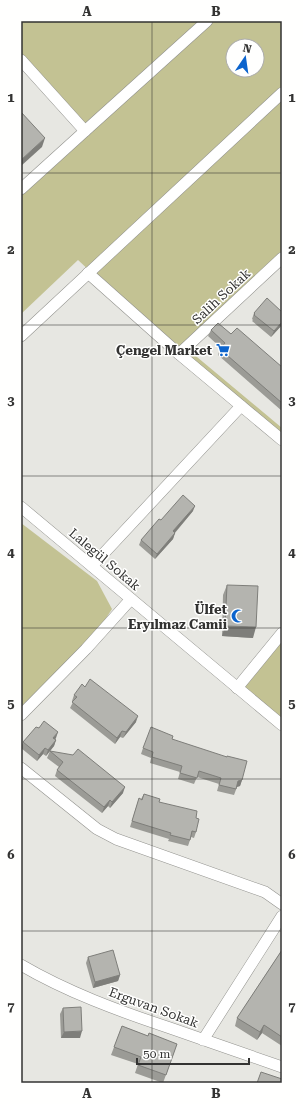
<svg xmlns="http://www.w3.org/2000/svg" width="303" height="1104" font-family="'Roboto Serif',serif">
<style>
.green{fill:#c3c293;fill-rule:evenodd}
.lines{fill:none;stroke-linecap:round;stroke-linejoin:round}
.minor-casing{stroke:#92928e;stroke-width:12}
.minor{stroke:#fff;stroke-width:11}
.wall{fill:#9b9b96}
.shaded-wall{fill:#7e7e7a}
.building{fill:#b4b4af;stroke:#7e7e7a}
.grid{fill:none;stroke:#333332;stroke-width:1;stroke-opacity:0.55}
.labels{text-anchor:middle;stroke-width:3;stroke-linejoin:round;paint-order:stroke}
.street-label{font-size:13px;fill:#333332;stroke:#fffffe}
.poi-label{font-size:13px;font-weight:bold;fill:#333332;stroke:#fffffe;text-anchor:end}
.neatline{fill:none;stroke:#333332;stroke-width:1.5}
.grid-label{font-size:13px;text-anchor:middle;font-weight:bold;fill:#333332}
</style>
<rect width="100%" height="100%" fill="#e7e7e2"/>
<g class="green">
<path d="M21,21h261v237l-97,89 97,81v12l-103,-86 -101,-94 -57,54v-125l64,-58 -64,-71zM233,46h24v24h-24z"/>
<polygon points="21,523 97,581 112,609 86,649 21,715"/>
<polygon points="282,637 282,725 237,688"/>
</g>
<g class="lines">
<g class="minor-casing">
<g id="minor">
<polyline points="21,60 85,131 21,189"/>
<polyline points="85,131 207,21"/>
<polyline points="88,273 179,354 282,440"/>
<polyline points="21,336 282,93"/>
<polyline points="179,354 282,258"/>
<polyline points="21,507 282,725"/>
<polyline points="92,566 241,406"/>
<polyline points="237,688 282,633"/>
<polyline points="21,715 86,649 131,599"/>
<polyline points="21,768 97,829 116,839 265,892 282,904"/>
<path d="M21,965c46,27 98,46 149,63 37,13 75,26 112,39"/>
<polyline points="203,1040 282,916"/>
</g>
</g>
<use href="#minor" class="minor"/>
</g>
<g class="wall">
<polygon points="282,312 282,325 271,337 252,321 253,320 252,319 254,313"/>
<polygon points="211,330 231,334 282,367 282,411 218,355 220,349 221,348 208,336"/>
<polygon points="193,511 175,533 173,539 155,559 139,545 141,540 161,520"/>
<polygon points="227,585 253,638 222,636 223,595"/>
<polygon points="74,695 136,722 123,738 120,737 115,744 70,708 73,702 72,701"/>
<polygon points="56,738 55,739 56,740 54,746 46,756 43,754 37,761 21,748 23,742"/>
<polygon points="172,739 242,780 240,786 237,787 234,795 217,791 219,784 197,777 194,784 178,779 180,772 150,763 151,758 141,754 143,748"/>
<polygon points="50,751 123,793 110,808 108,806 102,813 55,776 57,770 59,767 47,758"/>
<polygon points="144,794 159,802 196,818 196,832 194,838 191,837 188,846 168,841 169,839 130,827 139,798 141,799"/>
<polygon points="282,950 282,1046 262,1033 257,1040 235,1026 237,1018"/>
<polygon points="88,957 120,975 118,981 93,988 86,963"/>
<polygon points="63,1008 80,1038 61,1038 60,1014"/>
<polygon points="122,1026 148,1036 177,1044 163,1083 135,1073 138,1064 111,1055"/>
</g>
<g class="shaded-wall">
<polygon points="45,138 42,147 21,166 21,160"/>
<polygon points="282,322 282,325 271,337 274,331"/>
<polygon points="195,506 193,511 171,537 173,531"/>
<polygon points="175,533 173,539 155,559 157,554"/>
<polygon points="225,626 256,627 253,638 222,636"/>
<polygon points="138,716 136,722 123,738 126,732"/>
<polygon points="122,731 120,737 115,744 117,738"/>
<polygon points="58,732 56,738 51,744 53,738"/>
<polygon points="56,740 54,746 46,756 48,750"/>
<polygon points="45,748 43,754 37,761 39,755"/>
<polygon points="242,780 240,786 236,787 238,781"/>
<polygon points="125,787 123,793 110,808 112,802"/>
<polygon points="110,800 108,806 102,813 104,807"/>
<polygon points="120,975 118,981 93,988 95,982"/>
<polygon points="264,1025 262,1033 257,1040 260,1032"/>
<polygon points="82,1031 80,1038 61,1038 64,1032"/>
</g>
<g class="building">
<polygon points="21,112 45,138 21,160"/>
<polygon points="267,298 282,312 282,322 274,331 254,315 255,314 254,313"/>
<polygon points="218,323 231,334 237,328 282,367 282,403 220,349 225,343 211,330"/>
<polygon points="183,495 195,506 173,531 175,533 157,554 141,540 159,519 161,520"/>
<polygon points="227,585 258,586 256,627 225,626"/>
<polygon points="90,679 138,716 126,732 122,731 117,738 72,702 77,697 74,695 82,684 85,687"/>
<polygon points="44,721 58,732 53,738 56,740 48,750 45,748 39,755 23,742 36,727 39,728"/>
<polygon points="151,727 173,736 172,739 227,757 227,756 247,761 242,780 238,781 236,789 219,785 221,778 199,771 197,778 180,773 182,766 152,757 153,752 143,748"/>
<polygon points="78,749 125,787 112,802 110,800 104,807 57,770 63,762 50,751 73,755"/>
<polygon points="144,794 160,799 159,802 197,811 196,818 199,819 196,832 192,831 190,840 170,835 171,833 132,821 139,798 142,800"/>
<polygon points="113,950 120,975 95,982 88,957"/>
<polygon points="282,950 282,1037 264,1025 260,1032 237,1018"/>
<polygon points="81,1007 82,1031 64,1032 63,1008"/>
<polygon points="122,1026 148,1036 149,1033 177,1044 166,1075 138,1065 141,1057 114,1047"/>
<polygon points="261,1072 282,1079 282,1083 257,1083"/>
</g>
<path class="grid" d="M152,21v1062M21,173h261M21,325h261M21,476h261M21,628h261M21,779h261M21,931h261"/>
<defs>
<g id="supermarket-bare" transform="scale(1.08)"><path d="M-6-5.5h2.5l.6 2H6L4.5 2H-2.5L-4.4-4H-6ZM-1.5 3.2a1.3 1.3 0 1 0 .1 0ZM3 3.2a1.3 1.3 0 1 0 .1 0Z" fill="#0c64cd" stroke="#fffffe" stroke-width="2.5" paint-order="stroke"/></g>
<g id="mosque-bare" transform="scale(1.08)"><path d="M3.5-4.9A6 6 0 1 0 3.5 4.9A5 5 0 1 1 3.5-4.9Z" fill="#0c64cd" stroke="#fffffe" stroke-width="2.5" paint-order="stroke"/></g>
</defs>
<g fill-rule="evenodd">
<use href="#supermarket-bare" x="223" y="350"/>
<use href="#mosque-bare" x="238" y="616"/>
</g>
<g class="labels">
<g class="street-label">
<text transform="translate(221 296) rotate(-43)" y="5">Salih Sokak</text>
<text transform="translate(105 559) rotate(40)" y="5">Lalegül Sokak</text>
<text transform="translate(154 1007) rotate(20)" y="5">Erguvan Sokak</text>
</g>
<g class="poi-label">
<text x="212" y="355">Çengel Market</text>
<text x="227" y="614">Ülfet<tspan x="227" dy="15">Eryılmaz Camii</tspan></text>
</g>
</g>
<rect width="303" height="1104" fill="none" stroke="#fffffe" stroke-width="44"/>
<g transform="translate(245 58) rotate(13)"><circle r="19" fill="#fffffe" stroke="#adadac"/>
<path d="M0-3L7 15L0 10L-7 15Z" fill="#0c64cd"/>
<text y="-6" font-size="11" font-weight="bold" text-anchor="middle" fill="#333332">N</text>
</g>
<path d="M137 1058v6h112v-6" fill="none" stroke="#333332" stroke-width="2"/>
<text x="143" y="1058" font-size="12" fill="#333332" stroke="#fffffe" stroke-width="3" paint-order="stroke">50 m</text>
<rect x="22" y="22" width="259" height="1060" class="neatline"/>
<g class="grid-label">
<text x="87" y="16">A</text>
<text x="216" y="16">B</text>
<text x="11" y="102">1</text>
<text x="292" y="102">1</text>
<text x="11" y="254">2</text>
<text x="292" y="254">2</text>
<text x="11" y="405">3</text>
<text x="292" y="405">3</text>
<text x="11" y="557">4</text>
<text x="292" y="557">4</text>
<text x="11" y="708">5</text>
<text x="292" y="708">5</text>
<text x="11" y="859">6</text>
<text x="292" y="859">6</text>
<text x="11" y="1011">7</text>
<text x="292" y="1011">7</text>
<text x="87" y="1098">A</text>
<text x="216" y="1098">B</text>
</g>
</svg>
